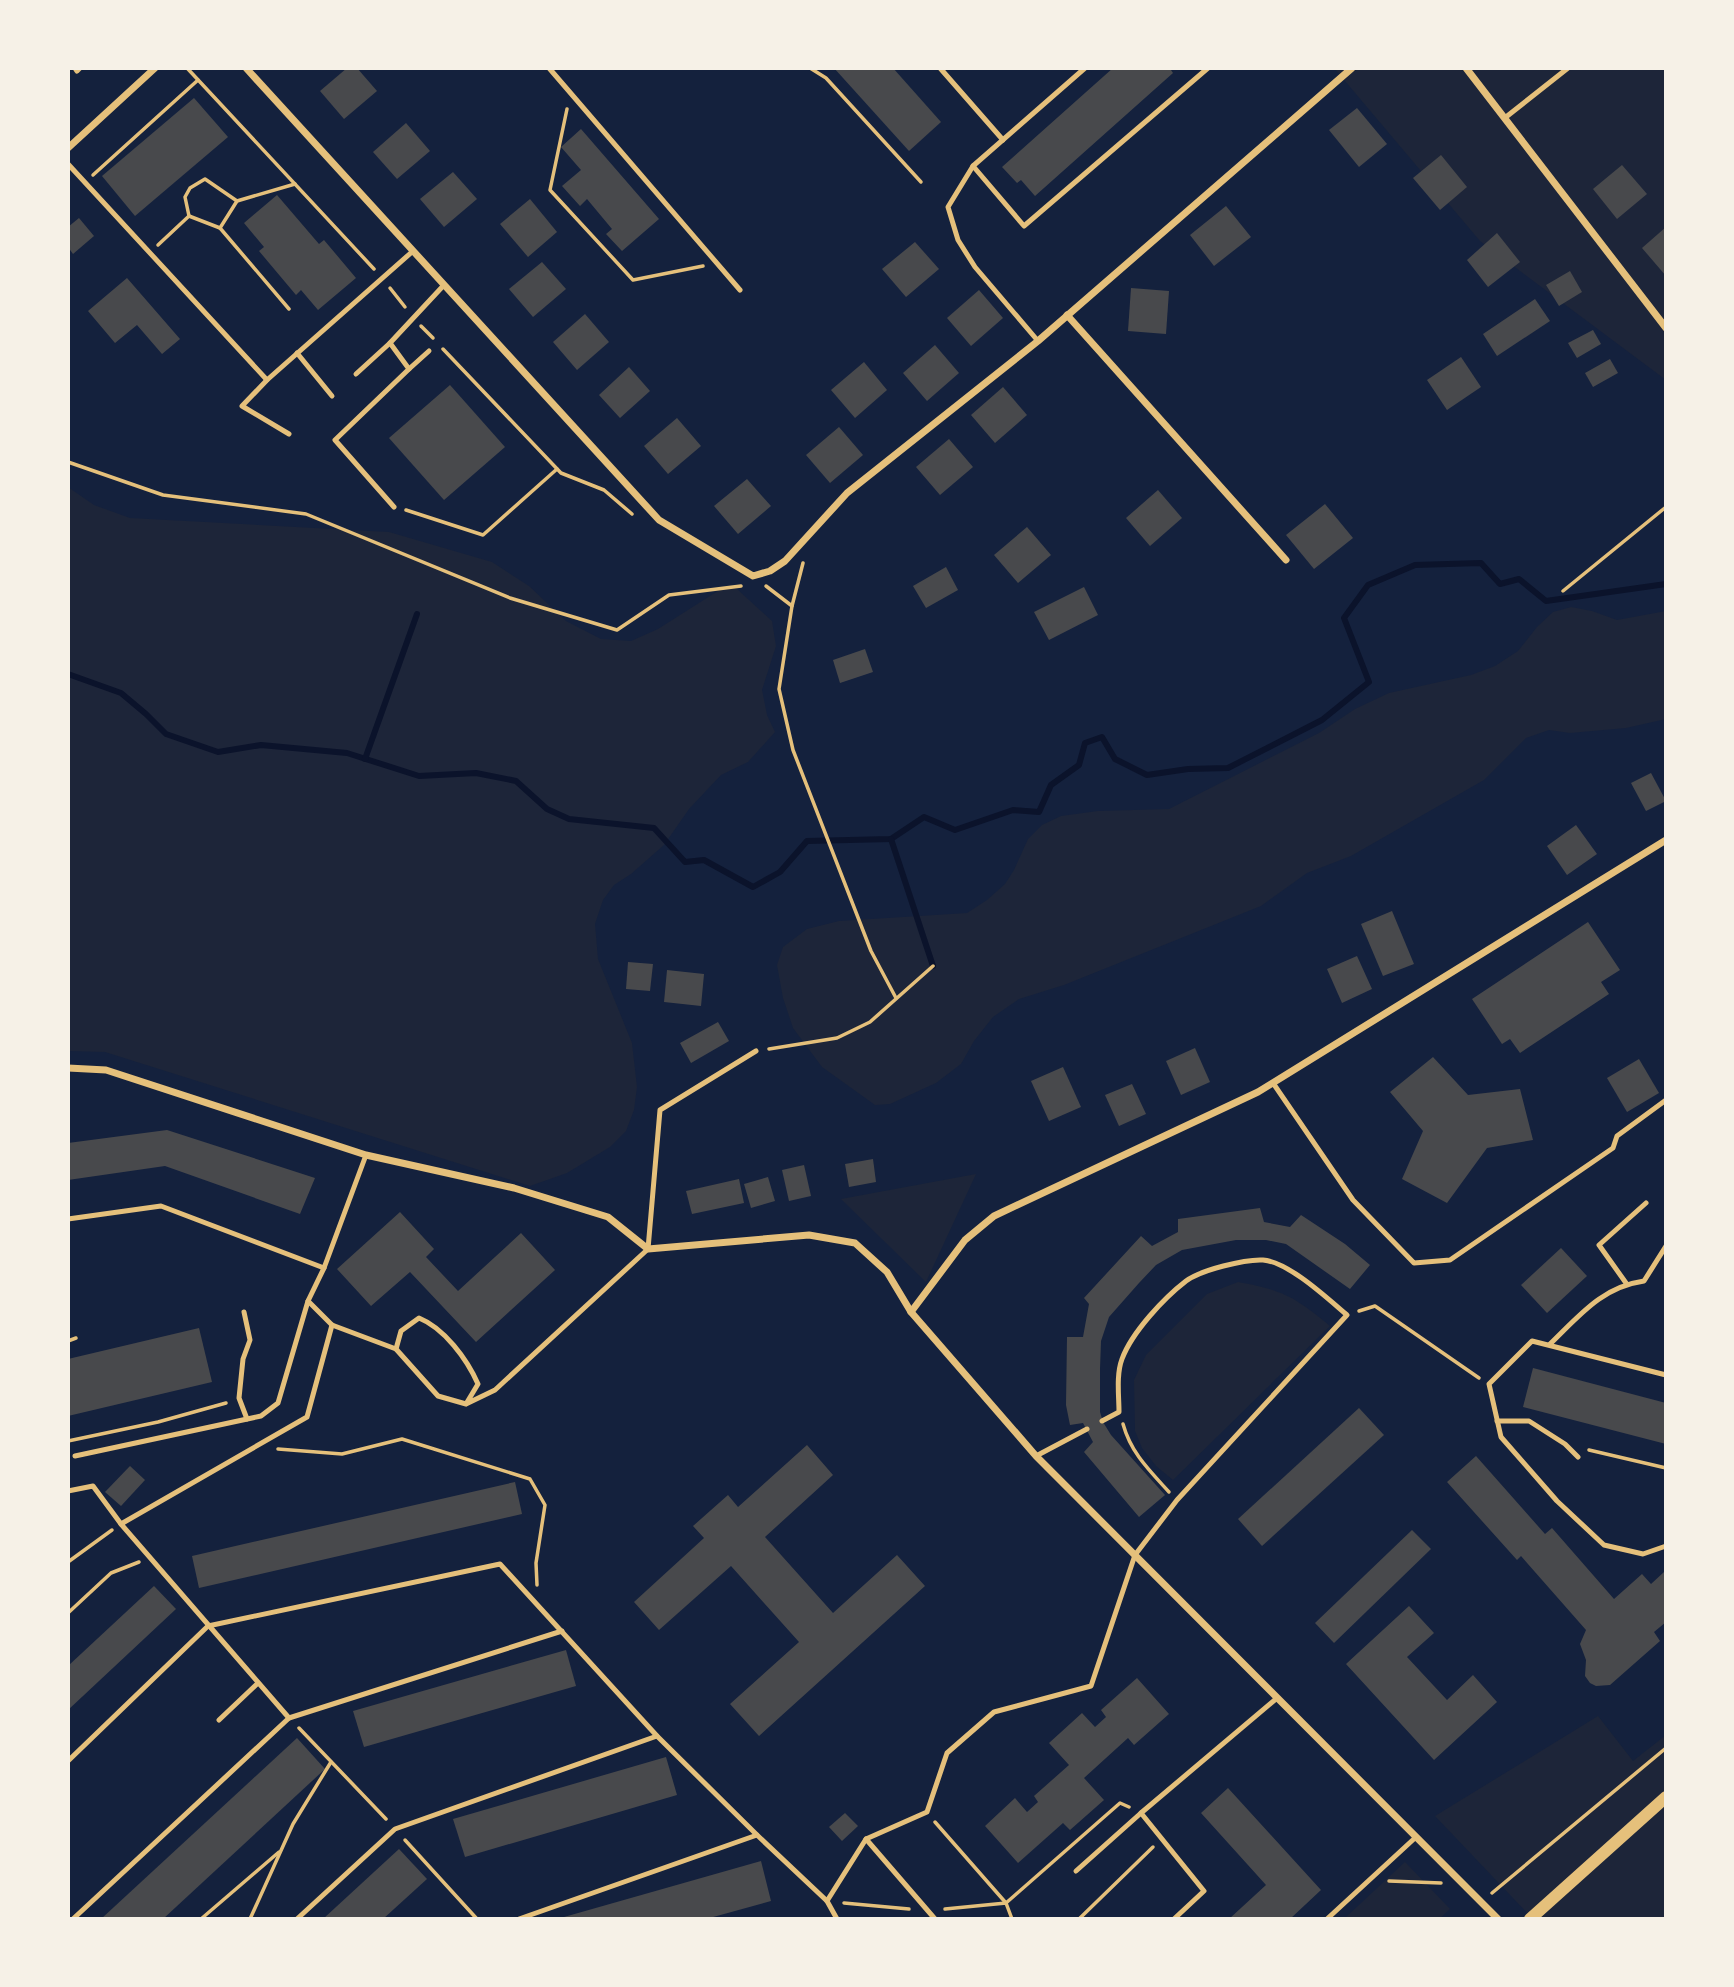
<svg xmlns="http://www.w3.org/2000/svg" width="1734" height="1987" font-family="'Open Sans',sans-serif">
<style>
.green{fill:#1d2539}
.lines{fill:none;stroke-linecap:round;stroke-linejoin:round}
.stream{stroke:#0b132b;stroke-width:6}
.building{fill:#48494c}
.path{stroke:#e5c07b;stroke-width:3.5}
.service{stroke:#e5c07b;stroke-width:5}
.minor{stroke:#e5c07b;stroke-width:7}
.tertiary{stroke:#e5c07b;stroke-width:12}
</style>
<rect width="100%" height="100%" fill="#14213d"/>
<g class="green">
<polygon points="1334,68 1666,68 1666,380 1480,241"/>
<polygon points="68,487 94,505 130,518 389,532 492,562 529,586 566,621 601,639 631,641 658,629 721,589 737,589 772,621 776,646 762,690 767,715 775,732 748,762 721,775 689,809 664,845 631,874 614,885 603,900 595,924 598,959 632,1043 637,1087 634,1110 626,1131 610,1147 567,1173 530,1186 105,1052 68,1051"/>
<polygon points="1571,607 1592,611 1617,620 1666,611 1666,719 1626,728 1570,733 1549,730 1526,738 1484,780 1351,856 1307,873 1261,906 1064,985 1019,999 993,1017 974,1041 961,1064 936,1083 890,1104 875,1105 822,1067 793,1028 783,998 777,965 783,947 807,929 839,921 967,913 987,900 1005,884 1014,870 1028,839 1042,825 1061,816 1098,811 1169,809 1319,733 1355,709 1389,693 1471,675 1495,666 1518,651 1537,627 1553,612"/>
<polygon points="976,1174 926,1282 841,1199"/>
<path d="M1238,1282c45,8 57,15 92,44l-157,154 -17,-14 -14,-18 -7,-17 -1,-51 12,-25 61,-61z"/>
<polygon points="1598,1716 1633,1761 1666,1735 1666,1919 1533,1919 1435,1816"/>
<polygon points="1405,1862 1450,1909 1439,1919 1344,1919"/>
</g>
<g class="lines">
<g class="stream">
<polyline points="68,674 121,693 146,714 166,734 218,752 261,745 347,753 419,776 476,773 516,781 547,809 569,819 654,828 685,862 704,860 753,887 780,872 807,841 891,839 924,817 955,830 1013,810 1039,812 1051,785 1079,765 1085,743 1102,737 1115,759 1147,775 1188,769 1228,768 1322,720 1369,682 1344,618 1368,585 1415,565 1481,563 1500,584 1519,579 1546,601 1666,584"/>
<polyline points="365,759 417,614"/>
<polyline points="891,839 933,966"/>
</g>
</g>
<g class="building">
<polygon points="347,68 357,68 377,91 344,119 320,91"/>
<polygon points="834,68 893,68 941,122 909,151"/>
<polygon points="1113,68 1173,68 1171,70 1173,73 1035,196 1021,180 1017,183 1002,167"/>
<polygon points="194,98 228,137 135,216 102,176"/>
<polygon points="1357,108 1387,144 1359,167 1329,130"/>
<polygon points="406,123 430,151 397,179 373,152"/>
<polygon points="581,129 659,219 622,251 606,234 612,229 587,199 580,206 562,186 581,170 561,147"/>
<polygon points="1441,155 1467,187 1440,210 1413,178"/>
<polygon points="1622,165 1647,194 1617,219 1593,189"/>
<polygon points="453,172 477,199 444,227 420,199"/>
<polygon points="277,195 319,244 324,240 356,278 318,310 301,290 296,295 259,251 264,247 244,223"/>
<polygon points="530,199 557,232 528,257 500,224"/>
<polygon points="1226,206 1251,237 1214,266 1190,235"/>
<polygon points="79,218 94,236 73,254 68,247 68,227"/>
<polygon points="1666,227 1666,276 1642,248"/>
<polygon points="1497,233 1520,262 1488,287 1467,260"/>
<polygon points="915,242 939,269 906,297 882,269"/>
<polygon points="542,262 566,289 533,317 509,289"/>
<polygon points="1570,271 1582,292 1559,306 1546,285"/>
<polygon points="127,278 180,339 162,354 137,325 115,343 88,311"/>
<polygon points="1131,288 1169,291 1166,334 1128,331"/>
<polygon points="979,290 1003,318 971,346 947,318"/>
<polygon points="1535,299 1550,321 1497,356 1483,334"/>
<polygon points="585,314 609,342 577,370 553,342"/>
<polygon points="1593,330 1601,344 1577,358 1568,343"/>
<polygon points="935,345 959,373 927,401 903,373"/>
<polygon points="1461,357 1481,387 1447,410 1427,380"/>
<polygon points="1610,359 1618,373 1593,387 1585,373"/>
<polygon points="864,362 887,390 855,418 831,390"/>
<polygon points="629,367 650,391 620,418 599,395"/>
<polygon points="450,385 505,447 444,500 389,438"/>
<polygon points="1003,387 1027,415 995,443 971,415"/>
<polygon points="677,418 701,446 668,474 644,446"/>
<polygon points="839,427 863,455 830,483 806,455"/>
<polygon points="949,439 973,467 940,495 916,467"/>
<polygon points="747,479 771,506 738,534 714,506"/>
<polygon points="1158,490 1182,518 1150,546 1126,518"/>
<polygon points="1325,504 1353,538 1314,569 1286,535"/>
<polygon points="1027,527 1051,555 1018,583 994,555"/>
<polygon points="946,567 958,590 926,608 913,586"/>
<polygon points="1084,587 1098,615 1049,640 1034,612"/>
<polygon points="865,649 873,672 840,683 833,660"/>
<polygon points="1651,773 1666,801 1646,811 1631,783"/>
<polygon points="1576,825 1597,854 1567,875 1547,846"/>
<polygon points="1392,911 1414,964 1383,976 1361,924"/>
<polygon points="1588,922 1620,970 1601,982 1609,994 1520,1053 1510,1039 1502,1044 1472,999"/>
<polygon points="1357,956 1372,989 1342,1003 1327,969"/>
<polygon points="628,962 653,964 650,991 626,989"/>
<polygon points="667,970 704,974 701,1006 664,1002"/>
<polygon points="718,1022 729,1041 691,1063 680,1043"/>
<polygon points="1195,1048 1210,1082 1181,1095 1166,1061"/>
<polygon points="1433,1057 1468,1095 1520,1089 1533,1140 1487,1148 1447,1203 1402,1179 1423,1131 1390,1092"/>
<polygon points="1639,1059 1659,1093 1627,1112 1607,1078"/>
<polygon points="1063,1067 1081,1107 1049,1121 1031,1081"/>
<polygon points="1132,1084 1146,1114 1119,1126 1105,1095"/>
<polygon points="167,1130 315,1178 300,1214 165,1166 68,1180 68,1143"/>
<polygon points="873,1159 876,1182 849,1187 845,1164"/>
<polygon points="804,1165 811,1196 789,1201 782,1170"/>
<polygon points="768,1177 775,1201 751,1208 744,1184"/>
<polygon points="739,1179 744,1203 692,1214 686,1191"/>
<polygon points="1260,1208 1264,1222 1290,1227 1301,1215 1345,1244 1370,1265 1350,1289 1286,1244 1266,1240 1236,1240 1182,1250 1156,1265 1139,1283 1109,1317 1101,1341 1100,1369 1100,1412 1103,1422 1111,1435 1165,1495 1139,1517 1084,1452 1093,1442 1083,1423 1070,1425 1066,1405 1067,1337 1083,1337 1089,1304 1084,1298 1141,1236 1152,1246 1178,1232 1178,1219"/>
<polygon points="400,1212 434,1249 426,1257 458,1291 521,1233 555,1270 476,1342 410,1272 371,1306 337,1269"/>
<polygon points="1561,1248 1587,1276 1547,1313 1521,1285"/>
<polygon points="199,1328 212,1382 68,1416 68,1359"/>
<polygon points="1533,1368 1666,1403 1666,1444 1523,1407"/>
<polygon points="1359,1408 1384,1435 1262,1546 1238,1519"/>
<polygon points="807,1445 833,1475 765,1537 833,1613 897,1555 925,1586 759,1736 730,1704 799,1642 731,1566 659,1630 634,1602 704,1538 693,1526 728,1495 738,1507"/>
<polygon points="1476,1456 1545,1534 1552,1528 1614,1599 1642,1574 1651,1584 1664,1572 1666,1575 1666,1622 1654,1632 1660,1641 1610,1685 1596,1686 1590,1683 1585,1676 1586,1660 1580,1644 1586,1630 1521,1556 1517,1560 1447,1482"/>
<polygon points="130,1466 145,1480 121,1506 105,1492"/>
<polygon points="515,1482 522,1514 199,1588 192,1556"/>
<polygon points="1412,1530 1431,1549 1334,1643 1315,1623"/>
<polygon points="154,1586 176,1609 68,1710 68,1666"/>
<polygon points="1409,1606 1434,1633 1407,1657 1447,1700 1473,1675 1497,1702 1434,1760 1346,1664"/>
<polygon points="566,1650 576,1686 364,1747 353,1711"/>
<polygon points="1137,1678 1169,1714 1134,1745 1128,1738 1084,1778 1104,1800 1070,1830 1063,1823 1018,1863 985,1826 1015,1798 1027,1812 1038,1802 1034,1796 1069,1765 1049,1743 1082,1713 1095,1727 1106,1717 1101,1710"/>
<polygon points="297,1738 325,1769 163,1919 101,1919"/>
<polygon points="666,1757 677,1795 465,1857 453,1819"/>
<polygon points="1228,1788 1321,1890 1290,1919 1229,1919 1266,1885 1201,1813"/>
<polygon points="845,1813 858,1826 842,1841 829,1827"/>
<polygon points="399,1849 427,1879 383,1919 323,1919"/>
<polygon points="761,1861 771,1901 706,1919 557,1919"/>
</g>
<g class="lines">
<g class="path">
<polyline points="187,68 374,269"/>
<polyline points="810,68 826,78 921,182"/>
<polyline points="567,109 550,190 633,280 703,266"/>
<polyline points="93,175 198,80"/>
<polyline points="189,216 220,228"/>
<polyline points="158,245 189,216 185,197 190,188 205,179 237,201"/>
<polyline points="390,288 405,307"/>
<polyline points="289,309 220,228 237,201 295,184"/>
<polyline points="421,326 433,338"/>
<polyline points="443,349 561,473 604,490 632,514"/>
<polyline points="68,462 163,495 306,514 510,598 617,630 669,595 741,586"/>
<polyline points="406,510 483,535 557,469"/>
<polyline points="803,563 792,606 779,689 793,750 871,951 896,998"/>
<polyline points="766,586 792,606"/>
<polyline points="1563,591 1666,507"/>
<polyline points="769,1049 837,1038 870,1022 933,966"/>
<polyline points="1359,1311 1375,1306 1479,1378"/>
<polyline points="68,1341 76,1338"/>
<path d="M1123,1424c8,29 26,46 46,68"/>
<polyline points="68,1441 158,1422 226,1403"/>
<polyline points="278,1449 342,1454 402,1439 530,1479 545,1505 536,1563 537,1585"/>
<polyline points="1589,1450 1666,1468"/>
<polyline points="68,1562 112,1530"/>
<polyline points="68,1613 111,1573 139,1562"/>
<polyline points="299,1728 386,1819"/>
<polyline points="935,1822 1006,1903 1120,1803 1129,1807"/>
<polyline points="405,1840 477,1919"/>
<polyline points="1389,1881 1441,1883"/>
<polyline points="1492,1893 1666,1748"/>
<polyline points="844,1903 909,1909"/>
<polyline points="945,1909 1006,1903 1012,1919"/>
<polyline points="201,1919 279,1852"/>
<polyline points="250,1919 293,1824 331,1762"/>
<polyline points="1079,1919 1153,1847"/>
</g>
<g class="service">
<polyline points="75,68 77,71 80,68"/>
<polyline points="549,68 740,290"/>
<polyline points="940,68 1003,140"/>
<polyline points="1506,117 1568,68"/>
<polyline points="68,164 267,380"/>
<polyline points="973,166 1024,226 1208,68"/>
<polyline points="1038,341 975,267 958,240 948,207 973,166 1085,68"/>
<polyline points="297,353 332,396"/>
<polyline points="409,369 429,351"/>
<polyline points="356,374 390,343"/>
<polyline points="289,434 242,406 267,380 413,251"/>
<polyline points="394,507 335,440 409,369 390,343 444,285"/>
<polyline points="1273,1083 1353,1200 1414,1263 1450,1260 1613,1148 1617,1136 1666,1100"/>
<polyline points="68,1219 161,1206 324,1268 366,1155"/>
<polyline points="1626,1283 1599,1245 1646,1203"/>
<polyline points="308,1301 332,1325 396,1349"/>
<polyline points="244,1312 250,1340 243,1359 239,1398 247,1419"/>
<path d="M1550,1344c30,-29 52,-57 94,-63l22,-35"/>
<polyline points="1666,1375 1532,1341 1489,1384 1501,1437 1557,1501 1604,1545 1643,1554 1666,1546"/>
<path d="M466,1404l12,-20c-11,-25 -34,-56 -59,-66l-18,13 -5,18 42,47 28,8 29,-14 153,-141 12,-139 96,-59"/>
<polyline points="1497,1421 1529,1421 1565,1444 1578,1457"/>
<polyline points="75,1456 261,1416 278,1403 308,1301 324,1268"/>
<polyline points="1036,1456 1087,1429"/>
<polyline points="68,1491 93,1486 121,1524"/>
<polyline points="289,1718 121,1524 307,1417 332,1325"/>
<polyline points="219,1720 258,1683"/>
<polyline points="68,1761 208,1626 500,1564 657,1736 757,1835 827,1901 837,1919"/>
<polyline points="866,1839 935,1919"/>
<polyline points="1076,1871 1141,1813"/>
<path d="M827,1901l39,-62 61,-27 20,-59 47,-41 97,-26 44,-131 42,-55 170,-185c-19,-16 -58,-53 -84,-55 -18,-1 -62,10 -77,21 -22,17 -54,51 -64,78 -6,16 -3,37 -3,53l-17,9"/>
<polyline points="73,1919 289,1718 562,1631"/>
<polyline points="297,1919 395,1829 657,1736"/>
<polyline points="519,1919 757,1835"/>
<polyline points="1174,1919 1204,1891 1141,1813 1277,1698"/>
<polyline points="1327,1919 1416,1837"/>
</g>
<g class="minor">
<polyline points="246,68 659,520 753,576 770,571 785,561 847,493 1038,341 1352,68"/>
<polyline points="1466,68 1666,328"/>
<polyline points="68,148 155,68"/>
<polyline points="1067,315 1286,560"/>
<polyline points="68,1068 106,1070 366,1155 514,1188 608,1217 648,1249 809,1235 855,1243 887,1272 911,1312 1036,1456 1498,1919"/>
<polyline points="911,1312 965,1240 994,1216 1258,1092 1666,840"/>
</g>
<polyline class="tertiary" points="1530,1919 1666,1797"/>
</g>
<rect width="1734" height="1987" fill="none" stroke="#f6f1e7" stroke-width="140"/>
</svg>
